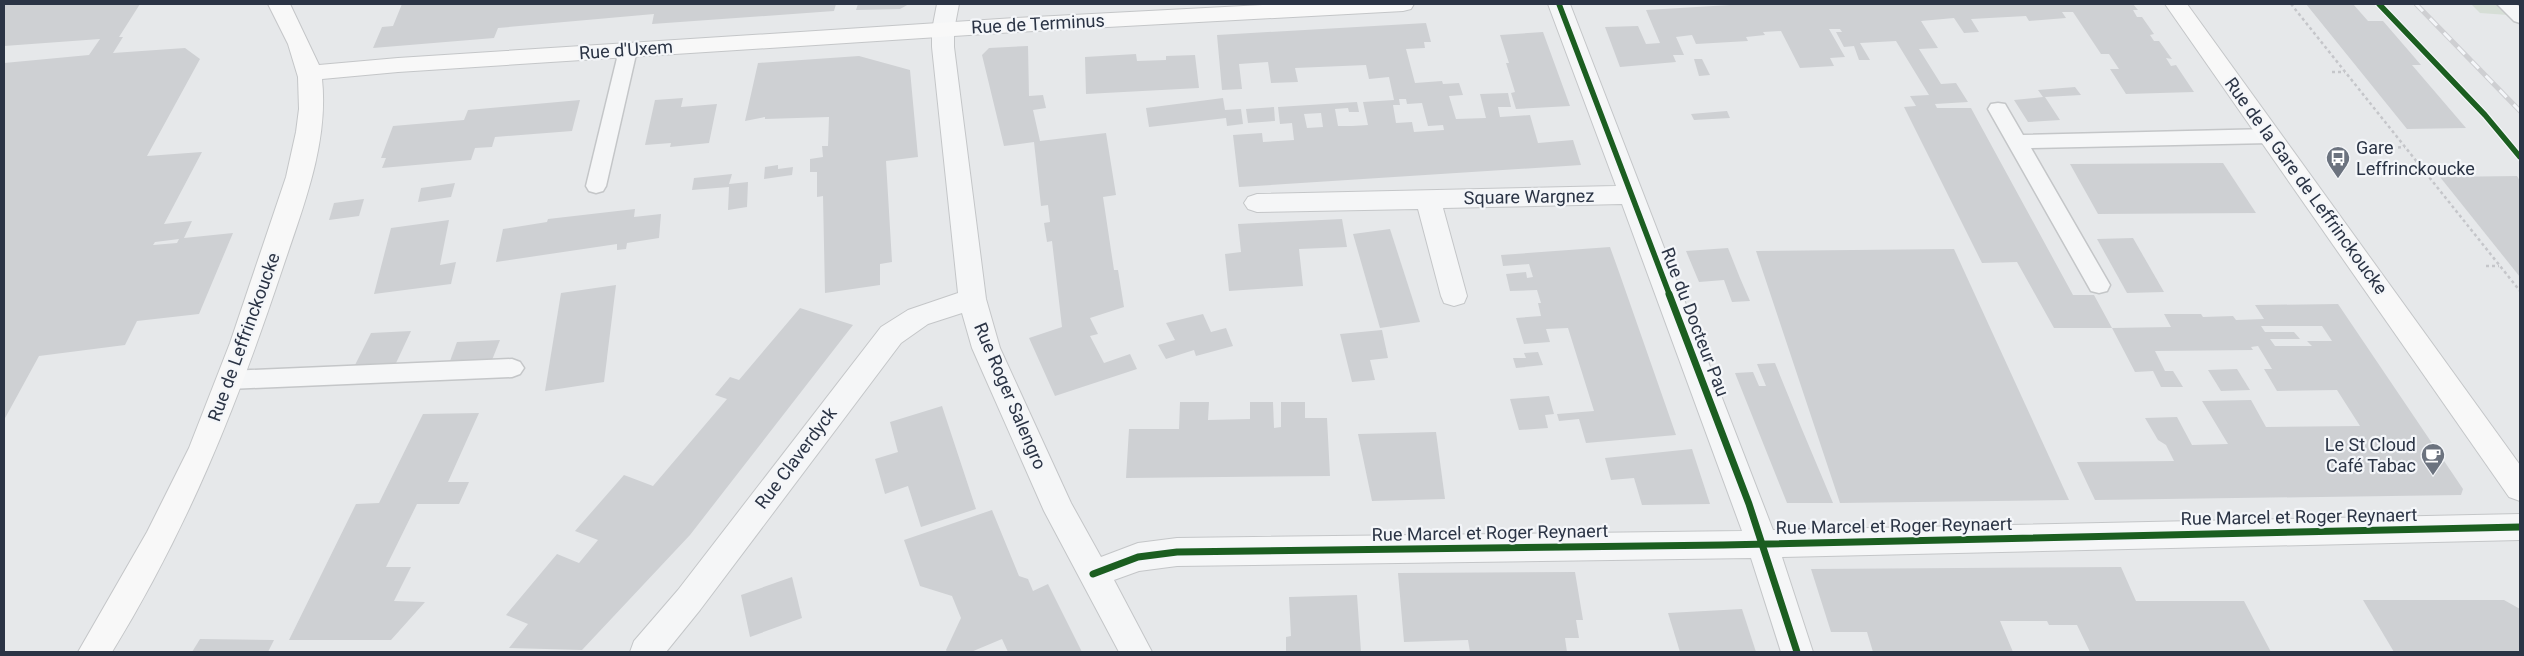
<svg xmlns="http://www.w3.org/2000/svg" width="2524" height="656" font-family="Roboto,sans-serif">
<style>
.green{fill:#d6ded6}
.building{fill:#ced0d3;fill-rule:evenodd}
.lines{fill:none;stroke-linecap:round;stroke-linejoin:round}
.lane-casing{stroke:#c4c6c8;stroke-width:3}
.street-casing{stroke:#c4c6c8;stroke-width:2}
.secondary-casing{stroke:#c4c6c8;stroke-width:2}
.path{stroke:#c5c6ca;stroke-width:2.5;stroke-dasharray:3 3;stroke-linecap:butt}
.lane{fill:#f5f6f7;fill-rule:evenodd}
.street{fill:#f5f6f7;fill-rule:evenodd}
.secondary{fill:#f8f8f8;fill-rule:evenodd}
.rail-casing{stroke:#cecfd2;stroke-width:5}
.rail{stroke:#f4f6f9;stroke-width:3;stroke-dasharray:10;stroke-linecap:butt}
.cycleway-far1-casing{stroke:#f4f6f9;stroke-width:8}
.cycleway-casing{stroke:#f4f6f9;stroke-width:10}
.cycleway-far1{stroke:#1b5e20;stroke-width:5.5}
.cycleway{stroke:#1b5e20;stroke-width:7}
.labels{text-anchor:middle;stroke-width:4.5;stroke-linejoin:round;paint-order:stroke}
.street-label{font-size:18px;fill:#2b3445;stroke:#f4f6f9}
.poi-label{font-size:18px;fill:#2b3445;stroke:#f4f6f9;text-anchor:start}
</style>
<rect width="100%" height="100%" fill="#e6e8ea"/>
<polygon class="green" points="2471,4 2497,4 2508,15 2480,13"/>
<g class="building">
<path d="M4,4h136l-21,33h4l-10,16 72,-5 15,11 -53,97 55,-4 -38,72 28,-3 -8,17 49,-5 -34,81 -62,7 -12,24 -86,11 -35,64v-357l85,-8 11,-16 -96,7zM179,239l-2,4 -24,2 2,-3z"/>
<polygon points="402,4 836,4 834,11 652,24 654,14 498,28 494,38 373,48 382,27 393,26"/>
<polygon points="858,4 909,4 900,9 856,10"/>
<polygon points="1747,4 2133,4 2138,10 2133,10 2137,17 2142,17 2154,34 2150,35 2154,41 2159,41 2172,59 2166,58 2171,66 2176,65 2194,92 2126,94 2110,69 2119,69 2109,54 2101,54 2073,12 2062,12 2066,18 2029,21 2026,16 1971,19 1979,32 1964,33 1954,18 1921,21 1938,48 1919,49 1941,84 1956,83 1968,102 1935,104 1937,108 1971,108 2073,295 2094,295 2112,328 2054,328 2017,262 1982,263 1904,107 1916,106 1910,96 1929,95 1896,41 1860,43 1870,60 1859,60 1854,46 1844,47 1836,32 1842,32 1840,29 1829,29 1845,57 1830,58 1834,66 1800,68 1781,31 1763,32 1765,35 1746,37 1748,41 1696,44 1692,35 1676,37 1684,55 1673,55 1676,62 1620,67 1605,27 1638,26 1646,44 1660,43 1646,10"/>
<polygon points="2306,4 2353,4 2368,21 2383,21 2421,65 2412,65 2466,128 2407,129"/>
<path d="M1426,23l5,19h-7l1,6 -19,1 9,34 27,-2 1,3 16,-1 4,12 -14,1 7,23 30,-1 -6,-24 28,-1 3,14h-13l2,10 30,-2 8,28 35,-3 8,25 -342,22 -6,-52 29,-2 1,9 31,-2 -2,-17 -12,1 -2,-17 79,-5 2,10h-10l-1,-4 -13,1 3,17h14l16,-1 -5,-23 31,-2 -5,-23 -20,2 -3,-14 -71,3 3,14 -27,1 -3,-21 -29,2 3,25 -20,1 -5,-55zM1399,99h7l1,5 15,-1 6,23 15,-1 1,5 -30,2 -2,-10 -16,1 -3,-18h7zM1321,113l2,14 -16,1 -3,-14z"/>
<polygon points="1543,32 1570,106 1516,109 1511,93 1515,92 1506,63 1509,63 1500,35"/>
<polygon points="1028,46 1029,96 1043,95 1046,108 1033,110 1040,141 1106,133 1116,195 1103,197 1114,270 1118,270 1124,307 1090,318 1098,334 1090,336 1104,363 1130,354 1137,369 1055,396 1029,338 1062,327 1052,241 1047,242 1044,223 1050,222 1048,205 1041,206 1034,142 1004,146 982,55 989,48"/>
<polygon points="1136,54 1137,61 1166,60 1166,56 1195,55 1199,88 1086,94 1085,57"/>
<polygon points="859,56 910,70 918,157 886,161 892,262 880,264 880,285 825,293 823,196 817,197 817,172 810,172 810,159 823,157 822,146 828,146 829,117 765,119 765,117 745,121 758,63"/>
<polygon points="1694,59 1702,59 1710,75 1699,76"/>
<polygon points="2075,87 2081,95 2045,97 2060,120 2028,122 2014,100 2043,97 2038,90"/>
<polygon points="683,98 681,107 717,104 709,143 670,147 671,143 645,145 655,100"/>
<polygon points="1223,98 1225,110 1241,109 1243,124 1227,126 1226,118 1149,127 1146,108"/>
<polygon points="580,100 572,131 495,137 492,147 475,148 471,160 382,168 386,158 381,158 393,126 464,120 468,110"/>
<polygon points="1274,107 1275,121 1248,123 1246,109"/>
<polygon points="1727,111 1730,118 1694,120 1691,114"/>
<polygon points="2223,163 2256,213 2098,214 2070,164"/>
<polygon points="778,165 778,169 793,167 792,175 764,179 765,167"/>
<polygon points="732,174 729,184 748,182 747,207 728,210 729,187 692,190 694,178"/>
<polygon points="2517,176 2520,181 2520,277 2440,177"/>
<polygon points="455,183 451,197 418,202 421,188"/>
<polygon points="364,199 359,216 329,220 334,203"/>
<polygon points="635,209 634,217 661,214 659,238 627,243 626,249 617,250 617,244 496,262 503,229 547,222 548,219"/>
<polygon points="1342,219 1347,247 1299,249 1303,286 1229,291 1225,254 1241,252 1238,224"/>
<polygon points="449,220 440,265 456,262 451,284 374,294 391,228"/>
<polygon points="1390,229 1420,322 1380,328 1353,234"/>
<polygon points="2133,238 2164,292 2127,293 2097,239"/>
<polygon points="1610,247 1619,272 1676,435 1586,443 1579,419 1559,421 1557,414 1594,411 1568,328 1546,329 1550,342 1524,344 1516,318 1541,316 1538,303 1541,303 1537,290 1510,291 1506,274 1526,272 1527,278 1533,277 1529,264 1503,266 1501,255"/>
<polygon points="1728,248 1740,278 1750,301 1732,302 1724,280 1699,282 1686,251"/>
<polygon points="1954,249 2069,500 1840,503 1756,251"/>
<polygon points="616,285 604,382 545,391 561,293"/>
<path d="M2338,304l125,185 -2,6 -366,5 -18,-38 97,-1 -8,-16 -8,-5 -13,-22 32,-1 15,28 36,-1 -26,-43 49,-1 15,27 94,-1 -23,-36 -60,1 -13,-22h8l-14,-23 -7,1 2,3 -98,1 10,20h8l10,16h-22l-8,-16 -18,1 -23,-44 59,-1 -7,-13h37l2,3 30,-1 3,4 28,-1 -9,-14zM2261,326h61l10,15h-25l5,5h-37l-5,-7h30l-6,-7h-29z"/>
<polygon points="800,308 853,325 690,535 582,650 509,648 528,624 506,615 557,554 579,563 598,540 575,531 624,475 653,486 727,399 715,395 730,377 739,380"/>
<polygon points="1203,314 1211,332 1226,328 1233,346 1196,356 1194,350 1166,359 1158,345 1175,340 1166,323"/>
<polygon points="1382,330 1388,358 1370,360 1375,380 1352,382 1340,334"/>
<polygon points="411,331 396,363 355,365 371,333"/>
<polygon points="500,340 492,360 450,361 457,342"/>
<polygon points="1538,352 1543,365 1516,368 1513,358 1526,358 1524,353"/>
<polygon points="1775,363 1801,427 1833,503 1787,503 1735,373 1753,372 1759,386 1766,386 1757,364"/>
<polygon points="2237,369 2250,390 2221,391 2208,370"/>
<polygon points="1549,396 1554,414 1545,415 1548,428 1519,430 1510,399"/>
<polygon points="1180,402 1209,402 1208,420 1250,419 1250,402 1273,402 1274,428 1281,427 1281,402 1305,402 1305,418 1327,418 1330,476 1126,478 1129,429 1179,429"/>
<polygon points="942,406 976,509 921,527 908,486 885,494 875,459 898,452 890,422"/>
<polygon points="479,413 448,482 469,482 459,504 417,504 386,567 411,567 394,601 425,602 391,640 289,640 356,504 379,503 423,414"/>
<polygon points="1436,432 1445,499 1372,501 1358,434"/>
<polygon points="1692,449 1710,504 1642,505 1634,478 1611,480 1605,458"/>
<polygon points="992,510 1019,576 1028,579 1033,591 1048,584 1082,652 1008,652 1002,639 971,652 947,652 946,650 961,618 952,596 920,586 904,540"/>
<polygon points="2121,567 2136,601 2244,601 2271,652 2090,652 2077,625 2049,625 2047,621 2000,621 2013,652 1873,652 1867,632 1831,632 1811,569"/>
<polygon points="1575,572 1583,620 1576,620 1579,638 1565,638 1567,652 1470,652 1468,640 1404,642 1398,573"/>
<polygon points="792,577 802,618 750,637 741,595"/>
<polygon points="1357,595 1361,652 1286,652 1286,637 1291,636 1289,597"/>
<polygon points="2363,600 2504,600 2520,609 2520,652 2394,652"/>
<polygon points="1742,609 1756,652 1680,652 1668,613"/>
<polygon points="200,639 274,640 268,652 192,652"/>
</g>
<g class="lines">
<g class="lane-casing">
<g id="lane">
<polygon points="2497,4 2516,4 2520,7 2520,23 2514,21"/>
<polygon points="628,44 635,46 637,50 606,186 603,191 596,193 589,191 586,186 619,50 621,46"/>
<polygon points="1998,103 2005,104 2023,135 2270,129 2277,131 2280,136 2277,141 2270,143 2031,148 2110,285 2107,291 2099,293 2091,291 1988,109 1991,104"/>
<polygon points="512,359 520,362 524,368 520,374 512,377 229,389 221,386 217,380 221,374 229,371"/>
</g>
</g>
<g class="street-casing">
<polygon id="street" points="937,4 959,4 954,30 954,47 986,299 1000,348 1071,503 1101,557 1138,543 1177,538 1742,531 1622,204 1443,208 1467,296 1464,303 1454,306 1444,303 1441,296 1418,209 1257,212 1248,209 1244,203 1248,197 1257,194 1616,186 1548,4 1570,4 1773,530 2520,514 2520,540 1782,557 1813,652 1781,652 1751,558 1177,566 1139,571 1114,580 1152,652 1119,652 1044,511 972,348 962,313 928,324 901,343 700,610 666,652 630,652 634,641 678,590 881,327 908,310 958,293 932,47 932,30"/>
</g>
<g class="secondary-casing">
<g id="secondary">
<path d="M268,4h22l29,61 79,-7 617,-40 266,-14h133l-3,5 -8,2 -388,21 -617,40 -76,7c7,65 -20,131 -40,191 -46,138 -94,258 -170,382h-34l69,-120 42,-84 41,-105 56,-166 10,-45 3,-23 -1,-32 -10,-33z"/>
<polygon points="2165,4 2187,4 2520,465 2520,501 2509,497"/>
</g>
</g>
<g class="path">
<polyline points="2291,4 2520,291"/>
<polyline points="2332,72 2345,72"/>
<polyline points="2392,148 2405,147"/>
<polyline points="2486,266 2499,266"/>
</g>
<use href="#lane" class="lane"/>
<use href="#street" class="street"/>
<use href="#secondary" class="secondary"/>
<g class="rail-casing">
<polyline id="rail" points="2416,4 2520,111"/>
</g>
<use href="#rail" class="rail"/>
<g class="cycleway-far1-casing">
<g id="cycleway-far1">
<polyline points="1559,4 1670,296"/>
<polyline points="2379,4 2485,115 2520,157"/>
</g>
</g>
<g class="cycleway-casing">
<g id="cycleway">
<polyline points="1669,294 1749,504 1797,652"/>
<polyline points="1093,574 1138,557 1177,552 1723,545 2520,527"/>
</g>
</g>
<use href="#cycleway-far1" class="cycleway-far1"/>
<use href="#cycleway" class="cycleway"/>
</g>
<defs>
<g id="bus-pin" transform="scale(1.25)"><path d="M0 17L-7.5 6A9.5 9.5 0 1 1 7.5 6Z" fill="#6c737f" stroke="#f4f6f9"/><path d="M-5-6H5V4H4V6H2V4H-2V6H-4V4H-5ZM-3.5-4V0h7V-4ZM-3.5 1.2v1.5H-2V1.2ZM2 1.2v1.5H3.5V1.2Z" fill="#fff"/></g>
<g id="cafe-pin" transform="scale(1.25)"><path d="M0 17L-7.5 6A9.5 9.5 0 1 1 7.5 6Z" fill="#6c737f" stroke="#f4f6f9"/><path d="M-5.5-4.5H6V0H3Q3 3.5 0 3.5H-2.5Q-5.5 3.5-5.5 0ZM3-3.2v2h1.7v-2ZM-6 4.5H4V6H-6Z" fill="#fff"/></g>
</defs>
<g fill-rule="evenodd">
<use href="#bus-pin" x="2338" y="158"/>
<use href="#cafe-pin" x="2433" y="455"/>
</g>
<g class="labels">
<g class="street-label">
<text transform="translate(1038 24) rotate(-3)" y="6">Rue de Terminus</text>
<text transform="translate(626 50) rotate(-4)" y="6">Rue d'Uxem</text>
<text transform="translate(2306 186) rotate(54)" y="6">Rue de la Gare de Leffrinckoucke</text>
<text transform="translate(1529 197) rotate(-1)" y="6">Square Wargnez</text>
<text transform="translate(1695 322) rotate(69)" y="6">Rue du Docteur Pau</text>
<text transform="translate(244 337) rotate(-70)" y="6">Rue de Leffrinckoucke</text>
<text transform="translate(1010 396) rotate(67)" y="6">Rue Roger Salengro</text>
<text transform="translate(796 458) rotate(-53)" y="6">Rue Claverdyck</text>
<text transform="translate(2299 517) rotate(-1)" y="6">Rue Marcel et Roger Reynaert</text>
<text transform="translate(1894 526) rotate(-1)" y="6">Rue Marcel et Roger Reynaert</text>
<text transform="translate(1490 533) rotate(-1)" y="6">Rue Marcel et Roger Reynaert</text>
</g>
<g class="poi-label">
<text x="2356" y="154">Gare<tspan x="2356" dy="21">Leffrinckoucke</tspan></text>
<text x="2416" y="451" text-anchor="end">Le St Cloud<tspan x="2416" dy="21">Café Tabac</tspan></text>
</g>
</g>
<rect width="2524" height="656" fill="none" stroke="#2b3445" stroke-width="10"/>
</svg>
